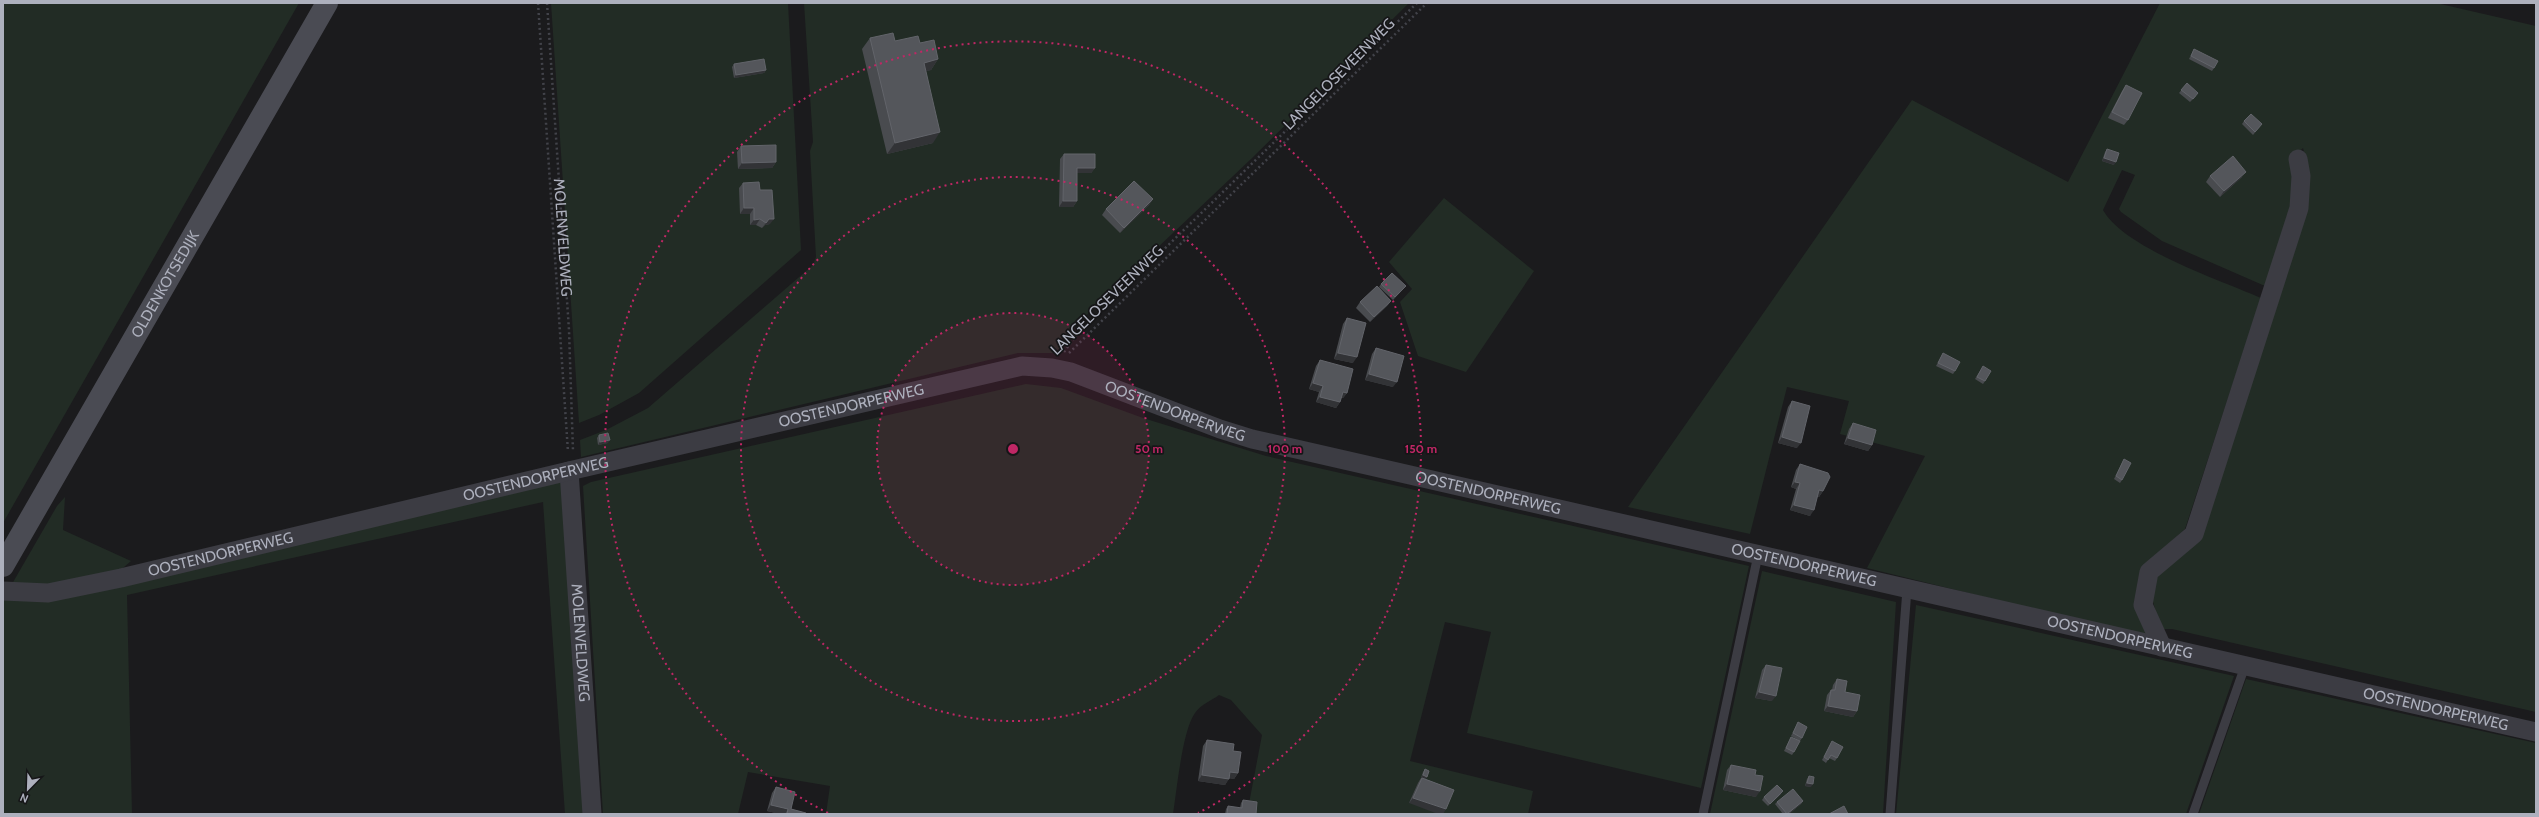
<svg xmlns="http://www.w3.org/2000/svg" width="2539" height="817" font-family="Cabin,sans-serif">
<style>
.green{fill:#222c25}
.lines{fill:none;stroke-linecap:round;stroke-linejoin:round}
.path{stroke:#42434a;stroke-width:2.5;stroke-dasharray:2 3;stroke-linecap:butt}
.lane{stroke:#3c3c43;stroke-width:9}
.street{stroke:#3c3c43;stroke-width:19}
.secondary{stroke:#4a4b53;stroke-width:22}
.wall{fill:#494b4f}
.shaded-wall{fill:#323336}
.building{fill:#54565b;stroke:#62646a}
.ring{fill:none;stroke:#c02765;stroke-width:2;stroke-dasharray:2 4}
.labels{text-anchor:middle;stroke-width:3.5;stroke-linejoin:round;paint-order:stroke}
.street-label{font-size:15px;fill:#adb0bd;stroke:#161618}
.centre{fill:#c02765;stroke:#161618;stroke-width:2}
.ring-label{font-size:12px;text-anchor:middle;font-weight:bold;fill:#c02765;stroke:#161618;stroke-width:3.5;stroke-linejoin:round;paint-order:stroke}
</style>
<rect width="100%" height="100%" fill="#1b1b1d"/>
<g class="green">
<polygon points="3,3 299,3 3,523"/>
<polygon points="551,3 788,3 801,250 639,393 599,415 579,423"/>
<polygon points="804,3 1409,3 1251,159 1056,344 1064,346 1053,353 1018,353 581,457 580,440 606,430 648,408 813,265 816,257 810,151 813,142"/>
<path d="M2160,3h276l100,23v686l-364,-83h-10c-16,-45 -16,-44 20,-75l126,-387 -5,-19 -12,11 3,35 -29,92 -103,-45 -41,-29 -2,-3 16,-34 -13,-5 -19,40c21,38 117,70 158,88l-76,231 -42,39 4,69 -280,-69 58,-112 -85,-22 9,-33 -62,-14 -37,147 -122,-27 284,-407 156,82z"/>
<polygon points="1444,198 1534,271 1466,372 1418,356 1400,302 1412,289 1389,262"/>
<path d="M1026,384l35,4 82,30 123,38 483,110 -48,222 -234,-55 24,-101 -46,-10 -35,139 123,30 -5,23h-281l15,-79 -31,-35 -12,-5c-8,6 -18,9 -24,18 -13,18 -18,77 -22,101h-347l4,-28 -82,-14 -10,42h-135l-20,-328 8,-4z"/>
<polygon points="562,482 584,814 565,814 543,502 127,595 132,814 3,814 3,601 5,596"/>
<polygon points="65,497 63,530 131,561 117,573 60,586 12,584 57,506"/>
<polygon points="1762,571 1896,602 1883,814 1710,814"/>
<polygon points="1916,605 2234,676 2186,814 1896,814"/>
<polygon points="2246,679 2536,743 2536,814 2199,814"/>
</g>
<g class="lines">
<g class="path">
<polyline points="538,3 568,452"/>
<path id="s1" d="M547,3l22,327 4,121"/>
<polyline points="1064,352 1078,333 1417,3"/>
<polyline points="1069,353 1427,3"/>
</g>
<g class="lane">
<polyline points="1703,814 1758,555"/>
<polyline points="1890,814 1907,589"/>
<polyline points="2193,814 2245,666"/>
</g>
<g class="street">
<path id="s2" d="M569,471l23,343"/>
<path id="s3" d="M3,591l45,2 73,-15 448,-107 453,-105 30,2 19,4 149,57 32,10 1284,293"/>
<polyline points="2162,647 2143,605 2149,572 2194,534 2299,208 2301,176 2298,159"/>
</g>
<path class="secondary" id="s4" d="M3,566l324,-563"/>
</g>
<g class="wall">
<polygon points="870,38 895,41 920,43 938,59 931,70 926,71 933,143 887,154 862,49"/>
<polygon points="2194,49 2214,68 2212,71 2189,59"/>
<polygon points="734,64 766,70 764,73 734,78 732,67"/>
<polygon points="2187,83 2196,96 2190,102 2179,93"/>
<polygon points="2126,85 2128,120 2124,125 2108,118 2122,91"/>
<polygon points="2244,121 2262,124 2253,135 2242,124"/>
<polygon points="741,146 776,162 772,168 738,169 737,152"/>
<polygon points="2107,149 2114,165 2102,161 2105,152"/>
<polygon points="1064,154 1095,168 1091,173 1077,173 1077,201 1073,207 1059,207 1060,159"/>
<polygon points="2210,176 2242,177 2220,197 2206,182"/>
<polygon points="743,183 760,190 770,224 765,225 762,228 756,225 750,225 750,214 740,214 739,188"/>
<polygon points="1153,199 1149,205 1120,233 1102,215 1106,209"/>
<polygon points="1381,284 1406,286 1393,300 1379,287"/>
<polygon points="1391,301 1387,306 1370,322 1356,308 1360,302"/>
<polygon points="1347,318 1353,363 1334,359 1343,324"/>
<polygon points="1376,348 1393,387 1365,380 1372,354"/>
<polygon points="1943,353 1955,371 1953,374 1936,366"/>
<polygon points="1320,360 1347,393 1343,398 1341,398 1340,402 1336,408 1316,402 1319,392 1309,389 1316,366"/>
<polygon points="1983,366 1985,381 1983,384 1975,379"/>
<polygon points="1792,401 1797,448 1778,443 1788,407"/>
<polygon points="1853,423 1872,445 1868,451 1844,444 1849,429"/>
<polygon points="599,435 608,443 598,445 597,438"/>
<polygon points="2124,459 2122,480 2120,483 2114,479"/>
<polygon points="1800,464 1823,491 1819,497 1817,497 1810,516 1790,510 1796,489 1791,487 1796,470"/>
<polygon points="1766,665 1772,701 1755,698 1762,670"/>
<polygon points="1837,679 1857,711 1853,717 1824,711 1827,695 1831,690 1832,690 1833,685"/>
<polygon points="1798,722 1802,738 1800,741 1791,736"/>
<polygon points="1791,737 1794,752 1792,755 1784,751"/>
<polygon points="1207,740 1233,751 1238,773 1234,779 1229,778 1225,785 1198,781 1203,746"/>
<polygon points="1832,741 1837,758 1835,761 1829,758 1826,763 1822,760"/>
<polygon points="1731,765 1755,775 1756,797 1723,790 1727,770"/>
<polygon points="1425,769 1427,777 1425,779 1454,790 1409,803 1418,783 1421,778 1423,772"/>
<polygon points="1809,776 1811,787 1805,786 1807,779"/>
<polygon points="776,787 791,809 805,814 776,814 776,813 767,811 772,793"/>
<polygon points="1781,794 1768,806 1762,800 1764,797"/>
<polygon points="1243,800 1256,814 1225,814 1226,809 1228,806 1240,808 1241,803"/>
<polygon points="1803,801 1801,804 1789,814 1783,814 1775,804 1777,802"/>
</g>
<g class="shaded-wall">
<polygon points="938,59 931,70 916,74 924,63"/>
<polygon points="766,70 764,73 734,78 736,75"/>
<polygon points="940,132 933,143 887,154 895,143"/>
<polygon points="2104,158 2116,162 2114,165 2102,161"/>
<polygon points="776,162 772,168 738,169 742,163"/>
<polygon points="1077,168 1095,168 1091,173 1073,173"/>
<polygon points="2246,172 2242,177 2220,197 2224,191"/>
<polygon points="1153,199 1149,205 1120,233 1124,228"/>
<polygon points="1063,201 1077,201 1073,207 1059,207"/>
<polygon points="744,208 754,208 750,214 740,214"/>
<polygon points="760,219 756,225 750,225 754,220"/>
<polygon points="769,219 774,219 770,224 765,225 762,228"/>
<polygon points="1391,301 1387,306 1370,322 1374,317"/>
<polygon points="1338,353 1357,357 1353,363 1334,359"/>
<polygon points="1369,374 1397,382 1393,387 1365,380"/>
<polygon points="1313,383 1323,386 1319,392 1309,389"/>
<polygon points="1343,392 1347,393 1343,398 1339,397"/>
<polygon points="1320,397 1340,402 1336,408 1316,402"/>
<polygon points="1782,437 1801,443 1797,448 1778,443"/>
<polygon points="1848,438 1872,445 1868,451 1844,444"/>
<polygon points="610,440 608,443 598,445 600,442"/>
<polygon points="1795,482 1800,483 1796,489 1791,487"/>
<polygon points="1819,490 1823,491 1819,497 1815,496"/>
<polygon points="1794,505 1814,510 1810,516 1790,510"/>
<polygon points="1759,692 1776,696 1772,701 1755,698"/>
<polygon points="1828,706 1857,711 1853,717 1824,711"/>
<polygon points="1230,772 1238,773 1234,779 1226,778"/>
<polygon points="1202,775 1229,779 1225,785 1198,781"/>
<polygon points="1423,775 1427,777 1425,780 1421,778"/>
<polygon points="1807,783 1813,784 1811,787 1805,786"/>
<polygon points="1727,784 1760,791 1756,797 1723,790"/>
<polygon points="1783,791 1781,794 1768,806"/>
<polygon points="1413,798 1446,809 1443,814 1438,814 1409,803"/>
<polygon points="1803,801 1801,804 1789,814 1787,814"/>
<polygon points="771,805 788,809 785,814 780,814 767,811"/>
</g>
<g class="building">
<polygon points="893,33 895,41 918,36 920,43 934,40 938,59 924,63 940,132 895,143 870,38"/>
<polygon points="2194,49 2218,61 2214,68 2191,56"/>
<polygon points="764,59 766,70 736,75 734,64"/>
<polygon points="2187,83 2198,93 2193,99 2181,90"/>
<polygon points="2126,85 2142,93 2128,120 2112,112"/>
<polygon points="2251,114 2262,124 2255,132 2244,121"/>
<polygon points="776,145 776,162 742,163 741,146"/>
<polygon points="2107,149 2119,153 2116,162 2104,158"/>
<polygon points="1064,154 1095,154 1095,168 1077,168 1077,201 1063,201"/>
<polygon points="2233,156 2246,172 2224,191 2210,176"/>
<polygon points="1134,181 1153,199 1124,228 1106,209"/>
<polygon points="759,182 760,190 772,190 774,219 769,219 766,223 760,219 754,220 754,208 744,208 743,183"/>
<polygon points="1392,273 1406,286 1395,297 1381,284"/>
<polygon points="1377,286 1391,301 1374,317 1360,302"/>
<polygon points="1347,318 1366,323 1357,357 1338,353"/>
<polygon points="1376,348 1404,356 1397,382 1369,374"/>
<polygon points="1943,353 1960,362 1955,371 1938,363"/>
<polygon points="1320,360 1353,369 1347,393 1343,392 1340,402 1320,397 1323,386 1313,383"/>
<polygon points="1983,366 1991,371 1985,381 1977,377"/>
<polygon points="1792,401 1810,406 1801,443 1782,437"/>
<polygon points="1853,423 1876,430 1872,445 1848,438"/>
<polygon points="608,433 610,440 600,442 599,435"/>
<polygon points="2124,459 2131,463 2122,480 2116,476"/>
<polygon points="1800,464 1828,473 1830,477 1823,491 1819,490 1814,510 1794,505 1800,483 1795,482"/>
<polygon points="1766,665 1782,668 1776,696 1759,692"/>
<polygon points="1837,679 1847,681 1845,692 1860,695 1857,711 1828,706 1831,690 1835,690"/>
<polygon points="1798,722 1807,727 1802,738 1793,733"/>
<polygon points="1791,737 1800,741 1794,752 1786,748"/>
<polygon points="1207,740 1234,744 1233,751 1241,752 1238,773 1230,772 1229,779 1202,775"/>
<polygon points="1832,741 1843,747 1837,758 1831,755 1828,760 1824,757"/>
<polygon points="1731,765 1756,770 1755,775 1763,776 1760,791 1727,784"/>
<polygon points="1425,769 1429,771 1427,777 1423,775"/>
<polygon points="1809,776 1814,777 1813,784 1807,783"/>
<polygon points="1422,778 1454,790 1446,809 1413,798"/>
<polygon points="1777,785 1783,791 1770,804 1764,797"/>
<polygon points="776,787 795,792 791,809 806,813 805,814 787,814 788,809 771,805"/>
<polygon points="1793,789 1803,801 1787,814 1777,802"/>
<polygon points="1243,800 1257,802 1256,814 1227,814 1228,806 1242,808"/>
<polygon points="1844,806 1848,814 1829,814"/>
</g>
<circle cx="1013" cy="449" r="136" fill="#c02765" fill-opacity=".12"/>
<g class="ring">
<circle cx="1013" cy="449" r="136"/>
<circle cx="1013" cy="449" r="272"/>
<path d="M828 813A408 408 0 1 1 1198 813"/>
</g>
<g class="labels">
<g class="street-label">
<text transform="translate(1339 74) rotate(-45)" y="5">LANGELOSEVEENWEG</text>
<text dy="5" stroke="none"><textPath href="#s1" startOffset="235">MOLENVELDWEG</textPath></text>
<text dy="5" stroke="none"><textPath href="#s4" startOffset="325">OLDENKOTSEDIJK</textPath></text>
<text transform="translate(1107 300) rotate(-44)" y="5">LANGELOSEVEENWEG</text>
<text dy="5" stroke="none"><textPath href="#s3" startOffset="870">OOSTENDORPERWEG</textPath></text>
<text dy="5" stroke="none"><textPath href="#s3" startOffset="1206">OOSTENDORPERWEG</textPath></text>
<text dy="5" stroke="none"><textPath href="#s3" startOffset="546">OOSTENDORPERWEG</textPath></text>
<text dy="5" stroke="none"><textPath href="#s3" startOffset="1530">OOSTENDORPERWEG</textPath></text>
<text dy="5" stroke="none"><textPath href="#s3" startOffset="222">OOSTENDORPERWEG</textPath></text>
<text dy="5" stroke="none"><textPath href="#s3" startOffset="1854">OOSTENDORPERWEG</textPath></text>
<text dy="5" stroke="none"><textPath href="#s3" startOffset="2178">OOSTENDORPERWEG</textPath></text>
<text dy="5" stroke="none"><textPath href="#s2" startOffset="172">MOLENVELDWEG</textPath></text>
<text dy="5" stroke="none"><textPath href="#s3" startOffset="2502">OOSTENDORPERWEG</textPath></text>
</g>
</g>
<circle cx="1013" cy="449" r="6" class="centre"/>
<g class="ring-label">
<text x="1149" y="453">50 m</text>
<text x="1285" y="453">100 m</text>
<text x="1421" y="453">150 m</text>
</g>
<rect width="2539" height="817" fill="none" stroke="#adb0bd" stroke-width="8"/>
<g transform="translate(28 789) rotate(203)" stroke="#161618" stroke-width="3" paint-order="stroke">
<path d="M0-3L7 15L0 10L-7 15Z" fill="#adb0bd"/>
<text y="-6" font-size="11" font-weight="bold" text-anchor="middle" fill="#adb0bd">N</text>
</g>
</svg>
